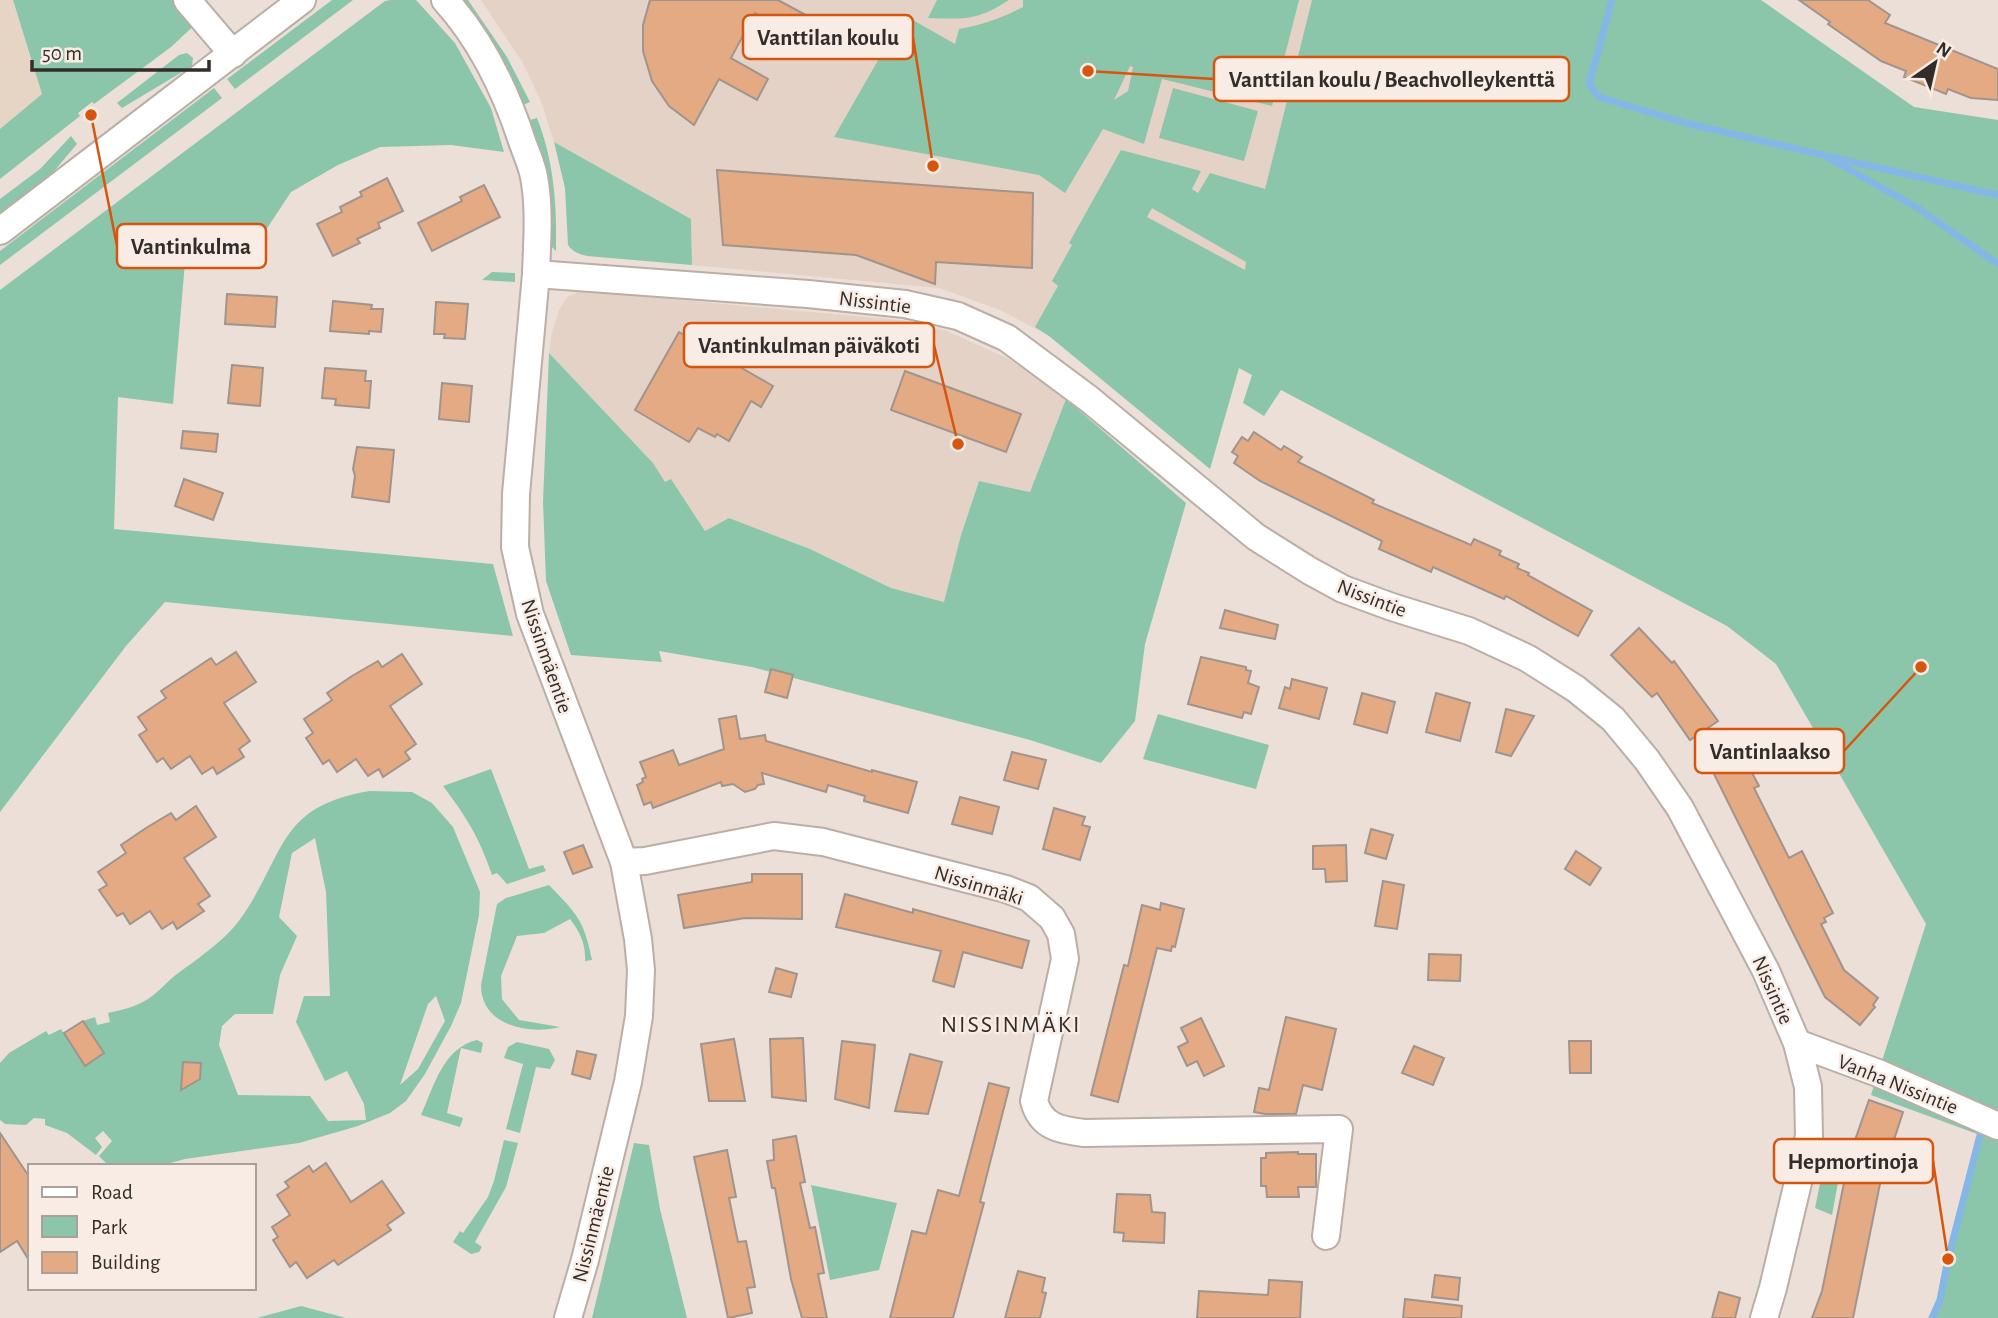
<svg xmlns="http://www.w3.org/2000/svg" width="1998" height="1318" font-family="'Alegreya Sans',sans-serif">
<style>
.industrial{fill:#e6d5c4}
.built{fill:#e4d2c6}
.green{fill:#8bc6ab;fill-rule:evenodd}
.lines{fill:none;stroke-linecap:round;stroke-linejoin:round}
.stream{stroke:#84b7e5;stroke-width:7}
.building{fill:#e3aa83;stroke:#a0948d;stroke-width:2}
.minor-casing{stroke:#baaea6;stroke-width:30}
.minor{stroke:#fff;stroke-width:26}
.labels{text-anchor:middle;stroke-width:5;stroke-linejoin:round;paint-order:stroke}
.street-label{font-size:21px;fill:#322d2a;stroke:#f9ece4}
.quarter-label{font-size:24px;letter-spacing:2px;fill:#322d2a;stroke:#f9ece4}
.leader{fill:none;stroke:#d6550f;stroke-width:2.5}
.callout-dot{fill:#d6550f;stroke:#f9ece4;stroke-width:2.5}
.callout{fill:#f9ece4;stroke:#d6550f;stroke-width:2.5}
.callout-label{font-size:23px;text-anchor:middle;font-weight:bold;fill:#322d2a}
</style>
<rect width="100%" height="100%" fill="#ecdfd7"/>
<polygon class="industrial" points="0,0 13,0 42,94 0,129"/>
<g class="built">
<polygon points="481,0 1312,0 1245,270 1049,336 1000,310 939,288 692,265 691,219 554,142 541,101 523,63"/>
<polygon points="581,291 909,321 947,331 1007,358 1066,399 1030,492 979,481 961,535 945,602 891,588 810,549 729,518 705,531 671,479 665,483 653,463 549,353 552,332 559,310 567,297"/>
</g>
<g class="green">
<polygon points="13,0 181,0 200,20 171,47 94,104 92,102 78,113 80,116 0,179 0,129 42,94"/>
<polygon points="332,0 353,0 235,89 227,79"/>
<polygon points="391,0 416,0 455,43 491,108 504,152 451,145 380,147 338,165 291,192 256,245 185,262 173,404 118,397 114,529 493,564 513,636 165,602 126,646 0,812 0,290 385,1"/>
<polygon points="457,0 468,0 507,57 530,102 523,105 500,60"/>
<path d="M937,0h72c-32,21 -44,19 -81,18z"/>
<path d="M1023,0h276l-27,106 -110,-27 -18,65 -41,-15 -38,64 -26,-18 -205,-38 70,-122 51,29 4,-15c23,-4 43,-11 64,-22zM1130,66l3,1 -5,24 -14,9z"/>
<path d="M1312,0h449l153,107 84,13v1198h-66l8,-18 8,-41 32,-124 -109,-40 55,-171 -150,-260 -49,-38 -446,-236 -17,26 -21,-13 9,-28 -13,-7 -29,101 -161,-133 -14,-9 23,-41 -6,-5 20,-36 -3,-2 52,-93 80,21 -9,18 6,4 12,-20 55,16zM1152,208l94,54 -1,8 -98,-53z"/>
<polygon points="187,53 193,58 192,66 122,108 117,103 179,55"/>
<polygon points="214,88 222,98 0,265 0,251"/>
<polygon points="1173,88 1258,111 1244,161 1159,138"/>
<path d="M537,118c17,43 20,87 19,133l-5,-5 -2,-9 -6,-71 -13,-46z"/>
<polygon points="71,136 77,144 49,177 0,214 0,199 40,169"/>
<path d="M554,142l137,77 1,46 -105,-9c-8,-2 -14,-4 -19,-11l-3,-57z"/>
<polygon points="492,272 515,273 515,282 482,280"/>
<polygon points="549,353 653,463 665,482 671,479 705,531 729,518 810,549 891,588 944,602 961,535 979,481 1030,492 1066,399 1186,503 1145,644 1135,721 1101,763 1030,740 752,667 659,651 662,662 571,655 546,581 543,502"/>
<polygon points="1158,714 1269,745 1256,789 1143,759"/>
<path d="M491,769l38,100 14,-4 3,6 -39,13 -10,-11 -5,2c-13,-38 -25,-57 -49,-89z"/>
<path d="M370,791l42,1 20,11 21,24 27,65 -1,23 -18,88 -10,23 -26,48 -19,27 -16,12 -32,13 -59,17 -114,16 -26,7h-45l-8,-3 -7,-7 13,-15 -9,-10 -8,7 7,9 -6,8 -29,-22 -22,-8v-6l-11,-1 -8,7 -21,-1 -5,-4v-57l9,-10 37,-22 3,4 12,-6 24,36 18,-12 -20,-32 12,-4 2,8 13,-3 -2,-9c14,-3 27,-6 40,-14 9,-6 16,-14 24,-21 23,-18 52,-36 69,-60 45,-64 36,-112 129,-127zM315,838l11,54 4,104h-26l-8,26 29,59 22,-10 17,33 2,16 -38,1 -18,-25 -72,-1 -19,-50 3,-19 13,-12h38l7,-39 17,-39 -18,-19 13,-64zM436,996l9,25 -27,48 -18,16 28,-81z"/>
<path d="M549,885c28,29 35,35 43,75l-7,1c1,-17 -5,-29 -15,-42l-26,14 -27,3 -16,40 1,23 17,21 41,7c-31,8 -79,-1 -79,-42l16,-81 9,-6z"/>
<path d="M477,1040l6,3 -2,10 -20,-5 -14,65 16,5 -3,9 -39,-12c13,-29 22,-67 56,-75z"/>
<polygon points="517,1042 549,1049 555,1060 550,1069 536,1067 520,1133 506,1129 523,1064 504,1058 508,1047"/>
<polygon points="504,1140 518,1143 506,1187 475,1242 482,1247 479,1252 471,1254 453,1242 460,1231 463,1233 488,1197 494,1181"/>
<polygon points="634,1143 649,1145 660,1209 687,1318 592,1318"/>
<polygon points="1822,1174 1839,1177 1832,1215 1815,1208"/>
<polygon points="811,1185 897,1203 879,1270 830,1280"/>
<polygon points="301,1306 346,1318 257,1318"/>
</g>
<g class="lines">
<g class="stream">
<polyline points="1612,0 1589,84 1599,97 1685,123 1823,155 1918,208 1998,264"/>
<polyline points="1831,157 1998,195"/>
<polyline points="1932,1318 1940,1300 1948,1259 1980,1135"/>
</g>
</g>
<g class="building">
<polygon points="650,0 778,0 817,21 806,41 755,13 731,58 768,79 757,100 719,79 694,125 669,106 652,81 643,51 643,25"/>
<polygon points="1799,0 1868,0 1890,15 1885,23 1998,69 1998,100 1971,98 1948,89 1946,94 1904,77 1906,71 1881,61 1828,24 1830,22"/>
<polygon points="717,170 1033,193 1032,268 936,262 935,284 856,255 723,245"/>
<polygon points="387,178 403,211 378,223 380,228 357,239 360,243 333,256 317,224 342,212 340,207 362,196 360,192"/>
<polygon points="484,185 500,217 432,251 418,223 462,201 460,197"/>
<polygon points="227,294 277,297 275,327 225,324"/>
<polygon points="333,301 372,305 371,309 383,309 381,332 369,331 369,334 330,331"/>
<polygon points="436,302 468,304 465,339 444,338 445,334 434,334"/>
<polygon points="679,332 773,386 761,407 751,401 729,441 717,434 715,437 698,428 689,442 635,410"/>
<polygon points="232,365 263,368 260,406 228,403"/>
<polygon points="325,368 366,371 365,381 371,381 369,408 335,405 336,399 322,398"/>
<polygon points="905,371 1021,414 1006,452 891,410"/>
<polygon points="442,383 472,386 469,422 439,419"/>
<polygon points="183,431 218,434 216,452 181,448"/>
<polygon points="1254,432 1281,450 1284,446 1302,457 1298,462 1374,500 1372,503 1471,545 1474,539 1501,551 1499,555 1519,564 1517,568 1529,573 1528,575 1592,611 1578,636 1506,596 1504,599 1433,567 1431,572 1379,549 1382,541 1260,481 1234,463 1238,456 1232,452 1242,437 1248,441"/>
<polygon points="357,447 394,450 389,502 352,497 355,476 353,469"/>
<polygon points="184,479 223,493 213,520 175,506"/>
<polygon points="1225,610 1278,625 1275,639 1220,628"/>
<polygon points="1639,628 1672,663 1674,661 1718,721 1690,740 1657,693 1652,697 1611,655"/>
<polygon points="236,652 256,682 224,703 250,741 239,749 244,757 217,774 213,767 202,774 190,756 171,769 163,758 157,762 139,735 147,730 138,717 166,698 161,691 211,658 216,665"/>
<polygon points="402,654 422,684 390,706 416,744 405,752 410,759 383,777 379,769 368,776 356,759 337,772 329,760 323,764 306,738 313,733 304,719 332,700 327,693 352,676 378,661 382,667"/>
<polygon points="1201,657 1246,667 1246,670 1251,671 1248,683 1259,687 1251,714 1244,712 1242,718 1188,704"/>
<polygon points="771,669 793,675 787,698 765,692"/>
<polygon points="1292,679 1327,688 1319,719 1279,708 1285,687 1290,689"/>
<polygon points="1362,693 1395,702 1387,733 1354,724"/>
<polygon points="1436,693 1470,703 1460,741 1426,732"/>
<polygon points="1506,709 1534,716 1511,756 1496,752"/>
<polygon points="736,716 740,739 765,735 766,741 872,772 872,770 917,782 908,813 864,801 865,796 828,785 826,792 762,773 764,784 758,785 755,789 745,792 733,784 722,786 721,782 653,808 651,802 644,805 637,785 643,782 642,779 646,777 640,762 673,750 679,765 724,749 719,719"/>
<polygon points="1739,748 1759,786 1754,788 1789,858 1802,851 1833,913 1824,918 1826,922 1821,924 1844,970 1878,998 1873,1005 1875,1007 1860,1025 1825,997 1709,764"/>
<polygon points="1012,752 1046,760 1038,789 1004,780"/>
<polygon points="960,797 999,807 992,834 952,824"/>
<polygon points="196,806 216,837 184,858 210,896 198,904 204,911 177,929 173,922 162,929 150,911 130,924 123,913 117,916 99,890 107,885 98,872 126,853 121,845 146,828 171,813 176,820"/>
<polygon points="1054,808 1085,817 1082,825 1090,827 1080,860 1043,849"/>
<polygon points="1371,829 1393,835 1386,859 1365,853"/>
<polygon points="583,845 592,867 573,874 564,852"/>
<polygon points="1346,845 1347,881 1326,882 1325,869 1313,869 1313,846"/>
<polygon points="1576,851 1601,868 1590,885 1565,869"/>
<polygon points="752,874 802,874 802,919 745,918 684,928 678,895 752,882"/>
<polygon points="1383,881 1404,885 1397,929 1375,926"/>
<polygon points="845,894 913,913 913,909 1029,941 1022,968 963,952 954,987 933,981 941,951 836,927"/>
<polygon points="1161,903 1184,909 1175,947 1172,946 1171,951 1157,948 1118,1102 1091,1095 1124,965 1128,966 1142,905 1160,910"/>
<polygon points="1429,954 1461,955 1460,981 1428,980"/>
<polygon points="776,968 797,974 791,997 769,992"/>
<polygon points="1286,1017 1336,1029 1322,1090 1303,1085 1296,1114 1265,1114 1254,1112 1259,1088 1269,1090"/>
<polygon points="1201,1018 1224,1066 1204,1076 1197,1061 1187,1066 1178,1047 1188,1042 1181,1028"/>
<polygon points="83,1021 104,1053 85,1066 64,1033"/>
<polygon points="803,1038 806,1101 772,1097 770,1039"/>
<polygon points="734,1039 745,1101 709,1101 701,1044"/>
<polygon points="842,1041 875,1045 869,1108 835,1099"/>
<polygon points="1569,1041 1591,1041 1591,1073 1570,1073"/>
<polygon points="1414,1046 1444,1058 1433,1085 1402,1073"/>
<polygon points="577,1051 596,1055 590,1079 572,1074"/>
<polygon points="910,1054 942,1062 928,1114 895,1111"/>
<polygon points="183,1062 201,1063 200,1079 181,1090"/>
<polygon points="989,1083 1009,1088 980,1202 984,1203 953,1318 890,1318 912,1231 926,1234 938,1190 959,1196"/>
<polygon points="1869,1100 1903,1112 1889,1155 1886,1154 1853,1318 1812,1318 1822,1291 1845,1178 1848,1179 1856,1144 1854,1143"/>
<polygon points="0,1133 30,1178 30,1262 17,1241 0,1252"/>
<polygon points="796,1136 805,1182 800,1183 810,1228 815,1227 824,1273 818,1274 827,1318 802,1318 791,1279 775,1188 772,1188 767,1161 774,1160 773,1140"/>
<polygon points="727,1150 736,1197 729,1198 738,1242 746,1241 755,1287 747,1288 752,1313 728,1318 694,1157"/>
<polygon points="1298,1152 1298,1154 1316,1154 1316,1187 1298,1187 1299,1197 1267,1197 1266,1186 1261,1186 1261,1158 1266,1158 1266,1153"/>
<polygon points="326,1163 351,1202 382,1181 404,1213 387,1225 391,1230 338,1265 334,1260 307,1278 296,1262 290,1267 273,1240 278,1237 272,1227 290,1215 277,1195 289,1187 285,1182 309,1166 313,1172"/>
<polygon points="1117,1194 1150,1195 1152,1212 1165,1213 1164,1243 1123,1241 1124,1233 1114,1232"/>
<polygon points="1018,1271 1045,1278 1042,1292 1046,1293 1040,1318 1005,1318"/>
<polygon points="1435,1275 1460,1278 1458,1300 1432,1297"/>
<polygon points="1269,1280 1302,1282 1300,1318 1197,1318 1199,1291 1268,1295"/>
<polygon points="1719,1292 1740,1298 1735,1318 1712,1318"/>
<polygon points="1405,1299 1462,1306 1461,1318 1403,1318"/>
</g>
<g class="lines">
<g class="minor-casing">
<g id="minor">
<polyline points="187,0 233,54"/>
<path d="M445,0c37,41 60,89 77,141 4,12 10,24 12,36 6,31 3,66 2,97l-20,220 -1,53 15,67 94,248 14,77 3,31 -2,46 -11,66 -43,178 -17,58"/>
<polyline points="0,231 302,0"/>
<polyline points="536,274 808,294 905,304 958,316 1007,338 1089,399 1256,537 1310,571 1343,589 1392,607 1469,631 1527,658 1576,689 1613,719 1647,760 1680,808 1766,971 1797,1043 1808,1087 1809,1136 1773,1288 1764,1318"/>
<path d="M624,862l21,-1 129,-25 49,6 183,47 23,9 23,20 9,16 4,25 -31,142c7,26 26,29 50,32l255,-4 -13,107"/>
<polyline points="1797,1043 1878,1073 1998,1126"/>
</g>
</g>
<use href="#minor" class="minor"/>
</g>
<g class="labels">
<g class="street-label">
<text transform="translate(875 302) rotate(7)" y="7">Nissintie</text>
<text transform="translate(1372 598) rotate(21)" y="7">Nissintie</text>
<text transform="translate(547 656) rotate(71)" y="7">Nissinmäentie</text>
<text transform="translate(979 885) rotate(17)" y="7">Nissinmäki</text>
<text transform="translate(1773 990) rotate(66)" y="7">Nissintie</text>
<text transform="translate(1898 1084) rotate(22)" y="7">Vanha Nissintie</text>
<text transform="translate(593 1224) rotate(-76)" y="7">Nissinmäentie</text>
</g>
<g class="quarter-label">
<text x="1011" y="1032">NISSINMÄKI</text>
</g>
</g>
<path class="leader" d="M933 166L913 37M1088 71L1214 79M91 115L117 246M958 444L934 345M1921 667L1844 751M1948 1259L1933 1161"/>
<g class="callout-dot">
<circle cx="933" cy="166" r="7"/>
<circle cx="1088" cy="71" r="7"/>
<circle cx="91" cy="115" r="7"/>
<circle cx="958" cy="444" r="7"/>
<circle cx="1921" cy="667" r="7"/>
<circle cx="1948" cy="1259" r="7"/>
</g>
<g class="callout">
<rect x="743" y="15" width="170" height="44" rx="7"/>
<rect x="1214" y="57" width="355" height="44" rx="7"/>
<rect x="117" y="224" width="149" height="44" rx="7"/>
<rect x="684" y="323" width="250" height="44" rx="7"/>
<rect x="1695" y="729" width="149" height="44" rx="7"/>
<rect x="1774" y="1139" width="159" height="44" rx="7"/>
</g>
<g class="callout-label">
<text x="828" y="45">Vanttilan koulu</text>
<text x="1392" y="87">Vanttilan koulu / Beachvolleykenttä</text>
<text x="191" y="254">Vantinkulma</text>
<text x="809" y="353">Vantinkulman päiväkoti</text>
<text x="1770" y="759">Vantinlaakso</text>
<text x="1853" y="1169">Hepmortinoja</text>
</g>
<rect x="28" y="1164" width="228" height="126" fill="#f9ece4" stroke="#a9a09a" stroke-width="2"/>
<rect x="42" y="1187" width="35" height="10" fill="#ffffff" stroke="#a9a09a" stroke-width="2"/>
<text x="91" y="1199" font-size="21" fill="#322d2a">Road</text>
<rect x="42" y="1216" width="35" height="21" fill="#8bc6ab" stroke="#a9a09a" stroke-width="2"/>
<text x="91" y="1234" font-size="21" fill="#322d2a">Park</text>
<rect x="42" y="1252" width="35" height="21" fill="#e3aa83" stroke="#a9a09a" stroke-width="2"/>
<text x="91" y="1269" font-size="21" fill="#322d2a">Building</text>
<g transform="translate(1935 63) rotate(34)" stroke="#f9ece4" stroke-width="5" paint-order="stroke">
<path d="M0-5L12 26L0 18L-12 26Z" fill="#322d2a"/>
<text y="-10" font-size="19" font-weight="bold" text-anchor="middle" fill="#322d2a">N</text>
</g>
<path d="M32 60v10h177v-10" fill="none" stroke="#322d2a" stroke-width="3.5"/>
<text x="42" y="60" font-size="21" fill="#322d2a" stroke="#f9ece4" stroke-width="5" paint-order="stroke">50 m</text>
</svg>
